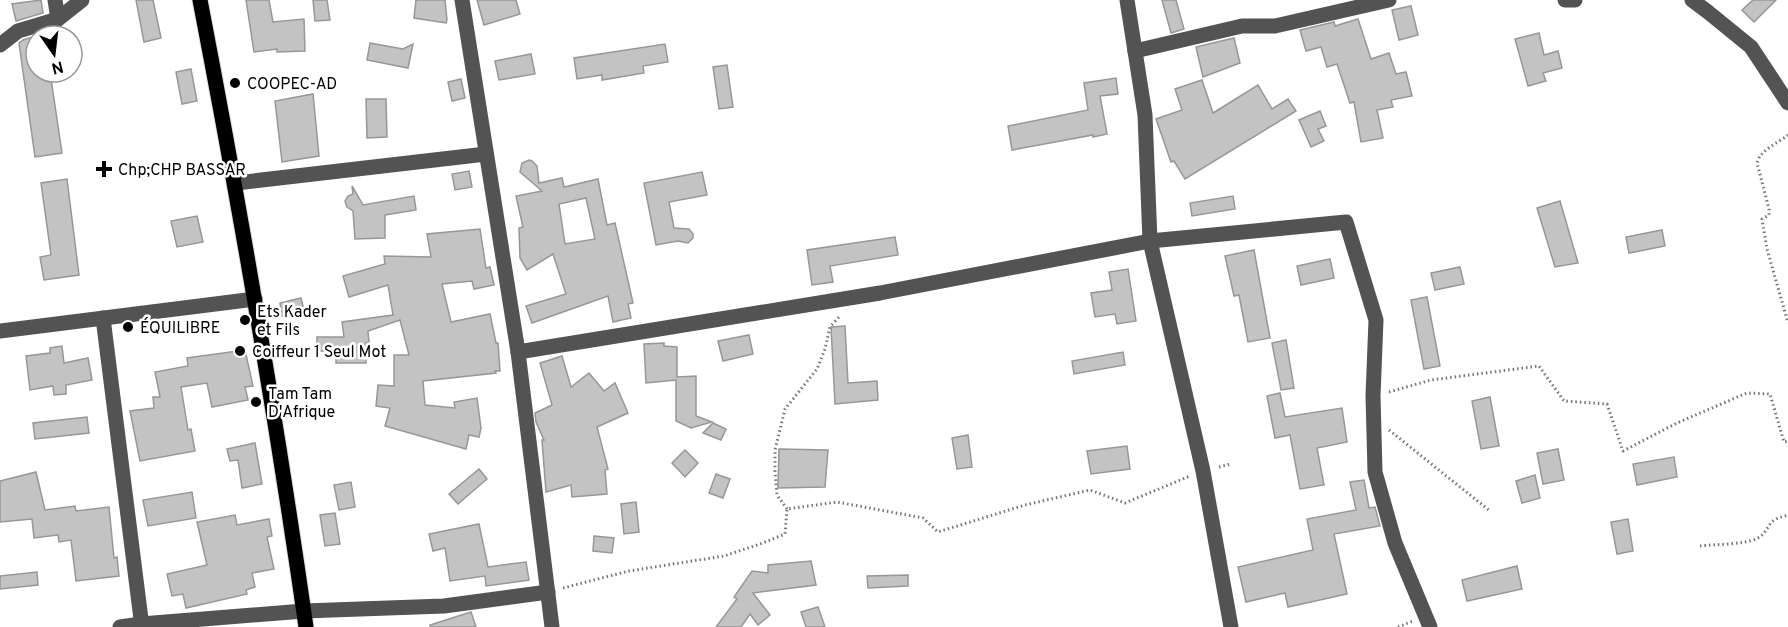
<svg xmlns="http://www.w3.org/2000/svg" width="1788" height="627" font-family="Overpass,sans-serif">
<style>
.building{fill:#c3c3c3;stroke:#979797;stroke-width:1.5;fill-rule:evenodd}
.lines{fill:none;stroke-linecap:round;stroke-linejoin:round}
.major-casing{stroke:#dbdbdb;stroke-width:17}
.path{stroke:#757575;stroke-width:3;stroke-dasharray:1.5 3;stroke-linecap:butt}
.minor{stroke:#535353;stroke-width:15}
.major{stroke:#000;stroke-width:15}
.poi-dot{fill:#000;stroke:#fff;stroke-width:2}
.labels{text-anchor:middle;stroke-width:5;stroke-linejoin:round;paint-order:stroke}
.poi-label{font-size:16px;fill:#000;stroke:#fff;text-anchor:start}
</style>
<rect width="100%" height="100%" fill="#fff"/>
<g class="building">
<polygon points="41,0 43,13 16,21 12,4"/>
<polygon points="136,0 153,0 161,38 144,42"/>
<polygon points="246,0 269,0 273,22 304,19 305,51 277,52 277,49 254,52"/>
<polygon points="313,0 327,0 330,20 315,21"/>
<polygon points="416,0 445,0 447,20 446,23 414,18"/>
<polygon points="477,0 516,0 520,14 484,25"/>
<polygon points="1162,0 1176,0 1184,29 1171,33"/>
<polygon points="1753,0 1776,0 1754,22 1742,10"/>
<polygon points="1411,6 1418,35 1399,40 1392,10"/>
<polygon points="1358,19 1371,59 1389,53 1396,74 1406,72 1412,96 1391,100 1393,107 1377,110 1383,138 1361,142 1354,102 1350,103 1337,64 1327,67 1321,47 1306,51 1300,30 1334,22 1335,26"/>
<polygon points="45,33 45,36 36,36 36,72 50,72 62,153 35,157 19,43 23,40"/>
<polygon points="1539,33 1544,55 1558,51 1562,68 1543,73 1546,81 1528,86 1515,39"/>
<polygon points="1234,38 1240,63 1203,77 1196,47"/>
<polygon points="370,43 403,49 413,44 408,68 367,60"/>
<polygon points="665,44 668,62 643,66 644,73 602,80 602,75 577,79 574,58"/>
<polygon points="531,54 535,74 499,80 495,61"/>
<polygon points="727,65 733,107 719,109 713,67"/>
<polygon points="191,69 197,101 182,104 176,72"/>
<polygon points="1116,78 1118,94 1100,96 1107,134 1093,137 1093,135 1012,150 1008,126 1088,110 1084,83"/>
<polygon points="461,79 465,98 452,101 448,82"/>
<polygon points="1202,80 1213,113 1258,85 1272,109 1288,99 1296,111 1185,179 1174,161 1171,162 1156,119 1182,110 1175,89"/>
<polygon points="313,94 319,156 282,162 275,101"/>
<polygon points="366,99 386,99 387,137 367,138"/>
<polygon points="1320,111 1326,126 1318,129 1324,141 1311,147 1299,120"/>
<path d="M529,160l3,1 5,5 2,17 23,-5 2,9 34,-8 9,46 8,-2 18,80 -5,1 3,14 -18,4 -5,-26 -76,27 -6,-17 40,-12 -13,-40 -26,16 -7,-12 -1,-30 4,-1 -7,-31 26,-5 -22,-19 2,-9zM586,198l9,41 -30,5 -6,-40z"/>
<polygon points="469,171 472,187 455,190 452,174"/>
<polygon points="702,172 707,195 669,202 674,228 689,229 693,234 693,238 688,243 678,241 656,245 644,183"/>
<polygon points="67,179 79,275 44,280 40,257 51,255 41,183"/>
<polygon points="352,186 363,205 414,196 416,210 385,215 385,238 355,239 353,211 347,207 345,201 348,196 353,194"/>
<polygon points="1233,196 1235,209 1192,216 1190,203"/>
<polygon points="1560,201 1578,263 1555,267 1537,208"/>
<polygon points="197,216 203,242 177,247 171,221"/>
<polygon points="480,229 486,268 490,267 494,285 474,289 472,281 442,284 451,322 490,314 496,343 498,343 500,371 495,371 496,373 423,381 425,405 455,408 454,402 477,398 481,428 479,437 469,435 466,449 385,426 390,408 376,406 378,385 394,386 394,355 409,355 400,320 368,331 369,342 366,343 366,363 336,363 336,351 317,351 317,337 344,337 342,322 393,315 388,285 349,297 343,276 385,264 384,256 431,257 427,234"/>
<polygon points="1662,230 1665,246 1629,253 1626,237"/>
<polygon points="895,237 898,255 830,266 833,282 812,285 807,250"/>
<polygon points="1254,250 1270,338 1248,342 1239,295 1234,296 1225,256"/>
<polygon points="1330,259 1334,278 1301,285 1297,266"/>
<polygon points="1460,267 1464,284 1435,290 1431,273"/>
<polygon points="1128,269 1136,321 1117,324 1115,314 1095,317 1091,293 1112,290 1109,272"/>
<polygon points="1427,297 1440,366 1424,369 1411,300"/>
<polygon points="301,298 304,310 282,316 280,303"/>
<polygon points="845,326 848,383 877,381 878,400 835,404 831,327"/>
<polygon points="749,335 753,354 723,361 718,341"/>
<polygon points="1286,340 1294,388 1281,390 1272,343"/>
<polygon points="664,343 664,346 677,347 677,377 696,376 696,416 712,422 691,428 676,421 676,380 646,383 644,344"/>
<polygon points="62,346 64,363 88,358 92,380 66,385 66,394 54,395 53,386 30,390 26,356 50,353 50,348"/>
<polygon points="245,350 253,386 245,387 248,400 212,407 207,383 181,387 188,430 191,429 195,451 140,461 130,411 154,408 153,397 160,397 155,372 188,366 187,358"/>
<polygon points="1123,352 1125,365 1074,374 1072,361"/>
<polygon points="562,356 571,387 589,373 604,391 615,383 628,413 597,427 608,469 605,470 607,494 572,497 571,485 546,492 542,440 544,440 536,422 535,413 552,405 540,363"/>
<polygon points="1280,393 1285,417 1342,408 1347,442 1317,448 1324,485 1300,489 1290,435 1275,438 1267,396"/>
<polygon points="1490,397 1499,446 1481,449 1472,401"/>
<polygon points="87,417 89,433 35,439 33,423"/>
<polygon points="713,423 726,429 721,440 703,433"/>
<polygon points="968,435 972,467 957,469 952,438"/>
<polygon points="255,443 262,484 242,488 238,460 230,461 227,449"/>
<polygon points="1127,446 1130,469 1091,474 1087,451"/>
<polygon points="779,449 828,450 825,487 778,488"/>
<polygon points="1558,449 1564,480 1543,484 1537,453"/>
<polygon points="685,450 698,463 685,477 672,463"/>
<polygon points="1674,457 1677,477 1637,485 1633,464"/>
<polygon points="479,469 487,479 458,504 449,494"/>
<polygon points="36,472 45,510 75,506 76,511 109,507 114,558 117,557 119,576 76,581 71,540 59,542 58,535 34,538 32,519 0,522 0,481"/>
<polygon points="716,474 730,479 723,498 709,493"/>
<polygon points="1535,475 1540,498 1522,503 1516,481"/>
<polygon points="1364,480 1369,508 1375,507 1380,526 1334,534 1347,594 1288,607 1285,593 1246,602 1238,567 1313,550 1307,519 1356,510 1350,482"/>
<polygon points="351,482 355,507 339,510 334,485"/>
<polygon points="192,492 196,518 148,526 143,500"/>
<polygon points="636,502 639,532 624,534 621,504"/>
<polygon points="335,513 340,544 325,546 320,515"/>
<polygon points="235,515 237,525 269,519 272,536 267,537 274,569 252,573 255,587 246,590 247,594 186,608 183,594 172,596 167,574 207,565 197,522"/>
<polygon points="1628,519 1633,551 1617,554 1611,522"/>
<polygon points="479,524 488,567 526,562 529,580 486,586 485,576 450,581 445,548 433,551 429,534"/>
<polygon points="594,536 614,538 612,553 593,551"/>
<polygon points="811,561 816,585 753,593 770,615 758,625 750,614 741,627 716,627 737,599 734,597 752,571 768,573 768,565"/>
<polygon points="1517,566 1522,589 1467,601 1462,580"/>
<polygon points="37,572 38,585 0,589 0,576"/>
<polygon points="908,575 908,586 868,588 867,576"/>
<polygon points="818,607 825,627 806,627 801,612"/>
<polygon points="471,612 476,627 430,627 430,625"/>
</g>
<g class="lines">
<g class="major-casing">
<path id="major" d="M200,0c40,208 76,417 106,627"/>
</g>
<g class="path">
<path d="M1788,135c-10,8 -28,15 -31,28l12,46v6l-7,4 5,30 21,74"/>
<polyline points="1389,392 1431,380 1539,366 1564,401 1607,404 1623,451 1677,423 1747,393 1770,394 1784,442 1788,441"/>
<polyline points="1389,430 1490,511"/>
<polyline points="1219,467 1231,464"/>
<polyline points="787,509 777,495 775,471 775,450 785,409 817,369 825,349 830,327 840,316"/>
<path d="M1700,546c16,-2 44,-1 58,-8 7,-4 8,-9 13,-15 4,-5 11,-6 17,-8"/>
<polyline points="563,588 629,571 724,556 760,544 785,534 787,509 837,502 923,518 938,532 1025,505 1090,490 1125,503 1190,476"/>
<polyline points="1398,627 1413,621"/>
</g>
<g class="minor">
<polyline points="55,0 58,19"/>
<polyline points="462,0 518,352 552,627"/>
<polyline points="1127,0 1145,115 1150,241 1203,471 1231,627"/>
<polyline points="1565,0 1575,0"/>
<polyline points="1692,0 1708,12 1751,47 1788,103"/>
<polyline points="0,45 18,31 58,19 82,0"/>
<polyline points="1135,51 1242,26 1275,26 1389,0"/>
<polyline points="236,183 486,154"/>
<polyline points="103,318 142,627"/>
<polyline points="0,331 255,299"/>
<polyline points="518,352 880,293 1150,241 1346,222 1376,320 1373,396 1375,472 1395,543 1430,627"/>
<polyline points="120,627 141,624 304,611 444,606 548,592"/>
</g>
<use href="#major" class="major"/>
</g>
<g class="poi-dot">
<circle cx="235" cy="83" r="6"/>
<path d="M101 160h6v6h6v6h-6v6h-6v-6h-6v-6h6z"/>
<circle cx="245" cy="320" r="6"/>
<circle cx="128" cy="327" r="6"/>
<circle cx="240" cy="351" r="6"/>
<circle cx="256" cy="402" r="6"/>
</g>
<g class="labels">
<g class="poi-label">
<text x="247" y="89">COOPEC-AD</text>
<text x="118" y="175">Chp;CHP BASSAR</text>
<text x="257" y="317">Ets Kader<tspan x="257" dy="18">et Fils</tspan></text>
<text x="140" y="333">ÉQUILIBRE</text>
<text x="252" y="357">Coiffeur 1 Seul Mot</text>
<text x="268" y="399">Tam Tam<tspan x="268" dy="18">D'Afrique</tspan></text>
</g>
</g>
<g transform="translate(54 54) rotate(166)"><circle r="28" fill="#ffffff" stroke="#999999" stroke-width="1.5"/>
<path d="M0-4.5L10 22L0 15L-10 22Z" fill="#000000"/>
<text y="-9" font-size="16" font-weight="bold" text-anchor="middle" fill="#000000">N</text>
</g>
</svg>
